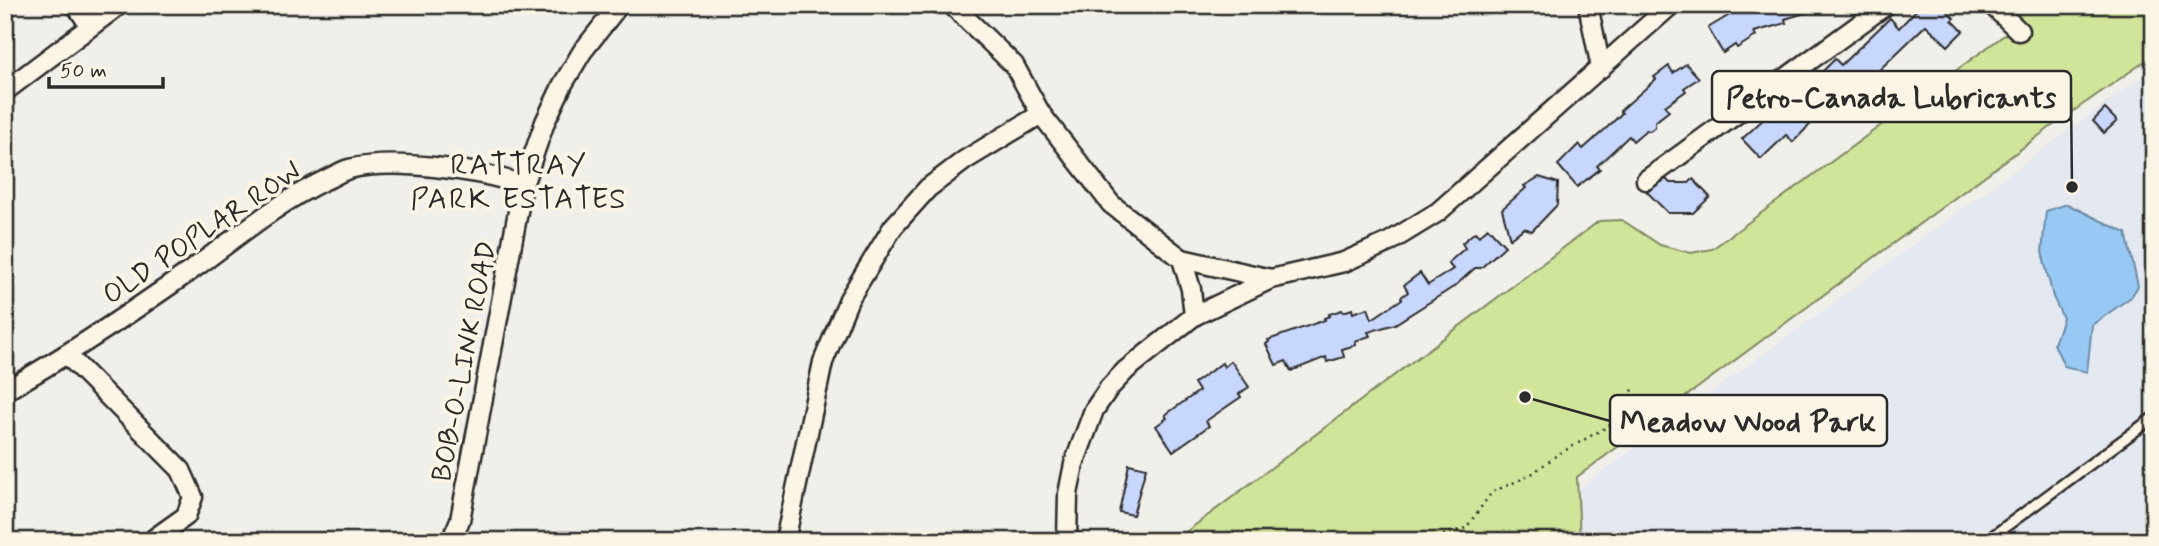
<svg xmlns="http://www.w3.org/2000/svg" width="2159" height="546" font-family="Mynerve,sans-serif">
<style>
.built{fill:#e4e8f0}
.green{fill:#d0e59a;stroke:#7e8862;stroke-width:2}
.water{fill:#97c9f4;stroke:#6c8aa4;stroke-width:2}
.building{fill:#c7d7fd;stroke:#2b2b2b;stroke-width:2}
.lines{fill:none;stroke-linecap:round;stroke-linejoin:round}
.service-casing{stroke:#2b2b2b;stroke-width:14}
.minor-casing{stroke:#2b2b2b;stroke-width:23}
.path{stroke:#2b2b2b;stroke-width:2.5;stroke-dasharray:2 5;stroke-linecap:butt}
.service{stroke:#fcf5e5;stroke-width:9}
.minor{stroke:#fcf5e5;stroke-width:18}
.labels{text-anchor:middle;stroke-width:7;stroke-linejoin:round;paint-order:stroke}
.street-label{font-size:28px;fill:#2b2b2b;stroke:#fcf5e5}
.neighbourhood-label{font-size:30px;letter-spacing:2px;fill:#2b2b2b;stroke:#fcf5e5}
.leader{fill:none;stroke:#2b2b2b;stroke-width:2.5}
.callout-dot{fill:#2b2b2b;stroke:#fcf5e5;stroke-width:2.5}
.callout{fill:#fcf5e5;stroke:#2b2b2b;stroke-width:2.5}
.callout-label{font-size:30px;text-anchor:middle;font-weight:bold;fill:#2b2b2b}
</style>
<rect width="100%" height="100%" fill="#f1efea"/>
<filter id="ink" filterUnits="userSpaceOnUse"><feTurbulence type="fractalNoise" baseFrequency=".0143" numOctaves="2"/><feDisplacementMap in="SourceGraphic" scale="14" xChannelSelector="R" yChannelSelector="G"/><feConvolveMatrix kernelMatrix="1 2 1 2 8 2 1 2 1" color-interpolation-filters="sRGB"/></filter>
<g filter="url(#ink)">
<polygon class="built" points="2154,68 2154,541 1507,541 1828,307"/>
<polygon class="green" points="2000,5 2154,5 2154,55 2052,126 1577,477 1580,541 1174,541 1599,221 1622,220 1660,245 1691,253 1712,249 2018,25"/>
<polygon class="water" points="2067,204 2126,233 2138,286 2131,297 2092,325 2087,372 2064,366 2054,344 2063,318 2053,297 2042,252 2046,211"/>
<g class="building">
<polygon points="1746,5 1821,5 1821,8 1785,19 1786,23 1754,32 1756,36 1737,48 1735,45 1723,53 1708,28"/>
<polygon points="1921,5 1942,5 1954,18 1952,20 1963,31 1948,46 1926,25 1871,78 1865,74 1842,97 1840,94 1793,142 1786,135 1761,159 1742,139 1767,116 1765,114 1781,99 1784,102 1812,77 1815,79 1835,59 1841,65 1890,18 1899,28"/>
<polygon points="1686,64 1699,78 1684,88 1686,91 1665,106 1669,111 1655,122 1655,127 1650,131 1646,130 1633,141 1629,136 1597,166 1600,169 1577,187 1558,165 1579,144 1583,149 1611,124 1622,113 1620,111 1656,79 1654,77 1669,66 1673,73"/>
<polygon points="2105,109 2117,121 2104,133 2093,121"/>
<polygon points="1539,177 1558,183 1557,205 1532,231 1524,228 1510,239 1502,209 1526,188 1524,186"/>
<polygon points="1666,179 1670,183 1689,183 1693,179 1710,197 1693,213 1668,213 1647,192"/>
<polygon points="1488,228 1505,246 1481,268 1475,268 1455,286 1395,324 1368,332 1370,336 1355,341 1356,345 1342,349 1344,357 1327,362 1326,357 1291,371 1286,361 1276,365 1266,344 1269,342 1268,340 1325,320 1324,318 1330,316 1329,314 1342,310 1343,312 1352,309 1353,313 1368,308 1372,319 1402,299 1401,297 1408,292 1404,285 1420,273 1428,285 1453,269 1448,263 1465,248 1462,243 1475,232 1479,236"/>
<polygon points="1231,361 1249,387 1239,394 1241,397 1206,421 1209,426 1173,451 1156,426 1167,418 1165,415 1199,391 1194,383 1222,363 1224,367"/>
<polygon points="1129,464 1146,468 1133,515 1119,512"/>
</g>
<g class="lines">
<g class="service-casing">
<polyline id="service" points="1986,541 2154,417"/>
</g>
<g class="minor-casing">
<g id="minor">
<polyline points="76,5 90,26"/>
<polyline points="952,5 1014,65 1041,114 1111,204 1182,259 1271,279 1344,262 1389,242 1438,212 1671,5"/>
<polyline points="1588,5 1601,68"/>
<polyline points="1992,5 2019,31"/>
<polyline points="5,91 119,5"/>
<polyline points="1646,180 1886,5"/>
<polyline points="1182,259 1191,289 1194,316"/>
<polyline points="67,355 181,470 193,497 186,516 155,538"/>
<path d="M5,391c65,-37 127,-79 188,-122 43,-31 84,-66 132,-89 8,-3 16,-9 24,-11 44,-11 131,1 174,16"/>
<polyline points="451,541 460,520 523,185 545,122 563,84 582,52 619,5"/>
<polyline points="785,541 823,362 849,299 893,227 928,188 965,160 1041,114"/>
<polyline points="1067,541 1068,494 1074,464 1094,410 1109,388 1126,370 1194,316 1271,279"/>
</g>
</g>
<g class="path">
<polyline points="1375,541 1385,535 1403,541"/>
<polyline points="1423,541 1466,528 1492,492 1529,476 1557,455 1612,424 1634,388"/>
</g>
<use href="#service" class="service"/>
<use href="#minor" class="minor"/>
</g>
</g>
<g class="labels">
<g class="street-label">
<text transform="translate(201 232) rotate(-34)" y="10">OLD POPLAR ROW</text>
<text transform="translate(463 361) rotate(-79)" y="10">BOB-O-LINK ROAD</text>
</g>
<g class="neighbourhood-label">
<text x="519" y="174">RATTRAY<tspan x="519" dy="34">PARK ESTATES</tspan></text>
</g>
</g>
<path class="leader" d="M2072 187L2071 97M1525 397L1610 421"/>
<g class="callout-dot">
<circle cx="2072" cy="187" r="7"/>
<circle cx="1525" cy="397" r="7"/>
</g>
<g class="callout">
<rect x="1712" y="71" width="359" height="51" rx="7"/>
<rect x="1610" y="395" width="277" height="51" rx="7"/>
</g>
<g class="callout-label">
<text x="1891" y="107">Petro-Canada Lubricants</text>
<text x="1748" y="431">Meadow Wood Park</text>
</g>
<rect width="2159" height="546" fill="none" stroke="#fcf5e5" stroke-width="28"/>
<rect x="14" y="14" width="2131" height="518" fill="none" stroke="#2b2b2b" stroke-width="2.5" filter="url(#ink)"/>
<path d="M49 77v10h114v-10" fill="none" stroke="#2b2b2b" stroke-width="3.5"/>
<text x="60" y="77" font-size="21" fill="#2b2b2b" stroke="#fcf5e5" stroke-width="5" paint-order="stroke">50 m</text>
</svg>
